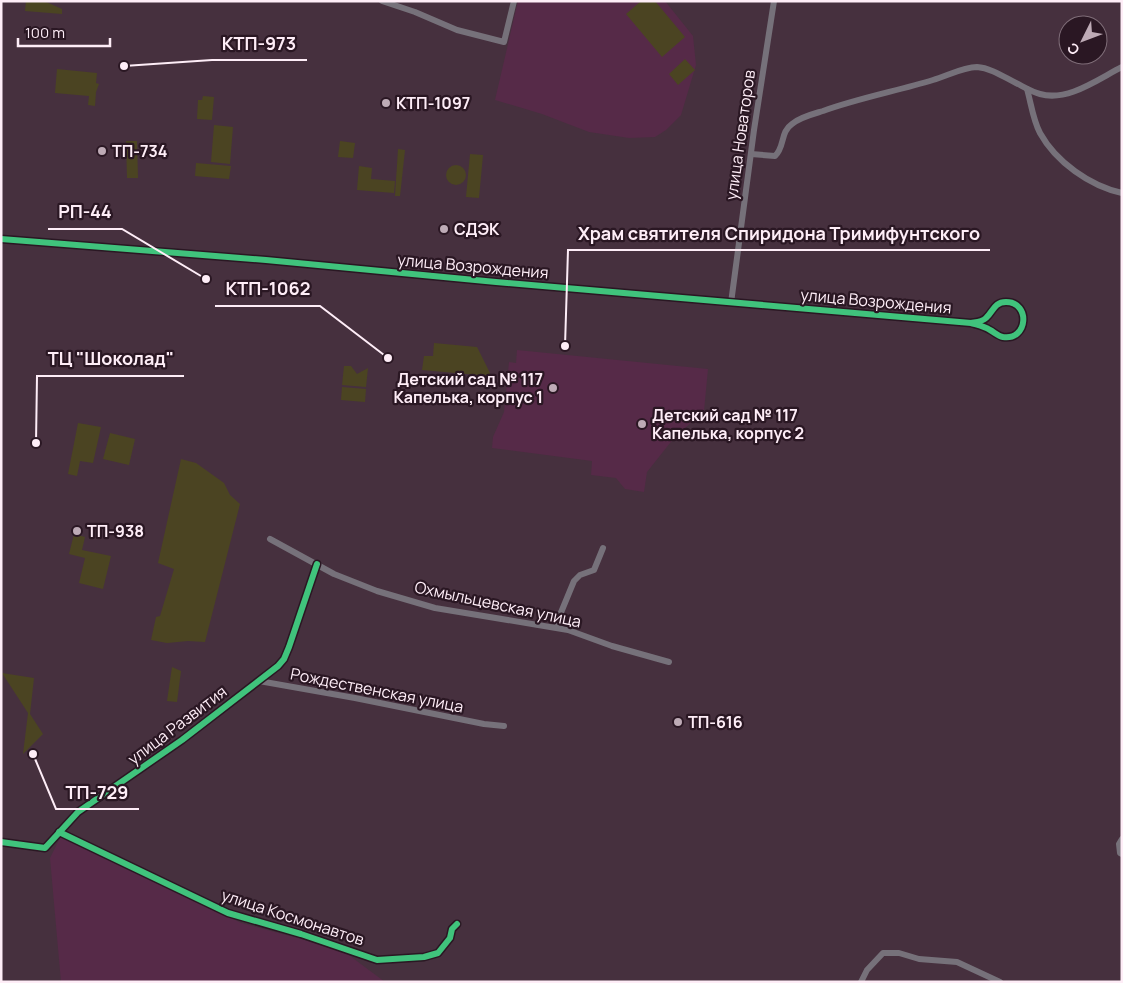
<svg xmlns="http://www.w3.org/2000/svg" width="1123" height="983" font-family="Manrope,sans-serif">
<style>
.built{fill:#562a48}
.green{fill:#4b4422}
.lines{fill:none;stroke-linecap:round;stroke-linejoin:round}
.street{stroke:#76717a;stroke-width:6}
.cycleway-casing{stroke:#2a1723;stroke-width:9}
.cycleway{stroke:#40c37c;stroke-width:6}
.poi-dot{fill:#beabb6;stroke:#2a1723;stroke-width:2}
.labels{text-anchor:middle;stroke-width:4.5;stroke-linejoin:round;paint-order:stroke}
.poi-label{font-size:16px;font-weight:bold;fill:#feedf7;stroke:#2a1723;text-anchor:start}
.street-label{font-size:16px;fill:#feedf7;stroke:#2a1723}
.leader{fill:none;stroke:#feedf7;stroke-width:2}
.callout-dot{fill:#feedf7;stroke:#2a1723;stroke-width:2}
.callout-label{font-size:18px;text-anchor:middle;font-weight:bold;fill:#feedf7;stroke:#2a1723;stroke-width:4.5;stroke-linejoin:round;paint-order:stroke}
</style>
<rect width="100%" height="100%" fill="#46303e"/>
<g class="built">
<polygon points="518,1 665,1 693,36 696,65 681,115 666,130 655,137 629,138 589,132 542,114 495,100"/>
<polygon points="517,350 708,369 704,411 674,438 647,472 644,492 625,489 616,478 591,475 592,461 492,448 493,437 504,412 509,362 516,363"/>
<polygon points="63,832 241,923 342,950 385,982 61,982 50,858"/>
</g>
<g class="green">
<polygon points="26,1 44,1 62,9 62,14 25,11"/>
<polygon points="641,1 655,1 685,37 662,57 626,14"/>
<polygon points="685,59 695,70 678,85 669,74"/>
<polygon points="57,69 97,73 96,83 99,84 96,92 95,106 88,105 89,96 55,93"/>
<polygon points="203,96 214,97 212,120 197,119 198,100 202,100"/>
<polygon points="214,125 233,127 230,164 211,162"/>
<polygon points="126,141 137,141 138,178 127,178"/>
<polygon points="340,141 355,143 353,158 338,157"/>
<polygon points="398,149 405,150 400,196 395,196"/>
<polygon points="470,154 483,155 479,198 466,197"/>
<polygon points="196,163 231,166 229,179 195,176"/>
<circle cx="456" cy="175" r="10"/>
<polygon points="359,166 372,168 371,179 395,181 394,193 357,190"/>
<polygon points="434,343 477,347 490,373 489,376 422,370 424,356 433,356"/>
<polygon points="344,366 351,366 357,374 368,368 366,387 342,385"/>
<polygon points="342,387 366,389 365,402 341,400"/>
<polygon points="78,423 101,427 93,463 80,461 77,476 68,474"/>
<polygon points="110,433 135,439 129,465 103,459"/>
<polygon points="181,459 196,463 224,483 230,495 240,504 205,642 188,641 167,643 151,640 156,617 160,616 174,569 158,563"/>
<polygon points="74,534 85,537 82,550 111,556 103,589 79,583 85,558 69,554"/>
<polygon points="172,667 181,671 177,702 167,701"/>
<polygon points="2,673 34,678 30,714 43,734 23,754 28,713"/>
</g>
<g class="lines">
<g class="street">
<polyline points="382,1 415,12 457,30 504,42 514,1"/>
<path d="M1027,89c4,14 6,31 13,44 16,29 50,53 82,60"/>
<path d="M751,154l24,2c10,-9 5,-24 17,-32 8,-7 21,-10 31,-13 36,-13 74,-20 110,-31 14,-4 30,-13 44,-13 14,1 27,10 39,16 8,4 16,9 24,11 28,8 58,-15 82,-27"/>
<path d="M1,239l265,21 230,22 475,41c7,2 13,3 19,7 4,2 8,6 13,7 25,4 28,-35 3,-35 -12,0 -13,10 -20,16 -4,4 -9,4 -15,5"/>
<polyline points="731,303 754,130 774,1"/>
<polyline points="270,539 334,574 377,591 435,608 568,630 612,646 669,662"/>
<polyline points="555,627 574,581 580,575 594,570 603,548"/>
<polyline points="259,681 355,698 484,724 504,726"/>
<polyline points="59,832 228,913 301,934 377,960 424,957 438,953 450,938 452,929 457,924"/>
<polyline points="1122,839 1119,844 1120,853 1122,854"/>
<polyline points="1,842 45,848 78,812 182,740 278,666 284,659 289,647 317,564"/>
<polyline points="861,982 867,970 883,953 899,953 919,959 957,962 1000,982"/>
</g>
<g class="cycleway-casing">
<g id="cycleway">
<path d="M1,239l265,21 230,22 475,41c7,2 13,3 19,7 4,2 8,6 13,7 25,4 28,-35 3,-35 -12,0 -13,10 -20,16 -4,4 -9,4 -15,5"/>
<polyline points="59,832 228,913 301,934 377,960 424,957 438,953 450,938 452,929 457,924"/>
<polyline points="1,842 45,848 78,812 182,740 278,666 284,659 289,647 317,564"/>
</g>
</g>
<use href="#cycleway" class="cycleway"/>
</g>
<g class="poi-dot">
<circle cx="386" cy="103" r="5"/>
<circle cx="102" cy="151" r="5"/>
<circle cx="444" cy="229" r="5"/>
<circle cx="553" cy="388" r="5"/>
<circle cx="642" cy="424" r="5"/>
<circle cx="77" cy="531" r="5"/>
<circle cx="678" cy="722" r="5"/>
</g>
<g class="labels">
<g class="poi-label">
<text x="396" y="109">КТП-1097</text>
<text x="112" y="157">ТП-734</text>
<text x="454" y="235">СДЭК</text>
<text x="543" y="385" text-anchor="end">Детский сад № 117<tspan x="543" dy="18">Капелька, корпус 1</tspan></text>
<text x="652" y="421">Детский сад № 117<tspan x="652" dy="18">Капелька, корпус 2</tspan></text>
<text x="87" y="537">ТП-938</text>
<text x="688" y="728">ТП-616</text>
</g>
<g class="street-label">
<text transform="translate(740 135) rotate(-82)" y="6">улица Новаторов</text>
<text transform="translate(473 266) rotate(5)" y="6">улица Возрождения</text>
<text transform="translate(876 301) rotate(5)" y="6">улица Возрождения</text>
<text transform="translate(498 604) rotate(12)" y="6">Охмыльцевская улица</text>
<text transform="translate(377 690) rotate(11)" y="6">Рождественская улица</text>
<text transform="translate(177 725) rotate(-37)" y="6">улица Развития</text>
<text transform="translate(293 917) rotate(18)" y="6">улица Космонавтов</text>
</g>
</g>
<path class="leader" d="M124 66L212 60H307M206 279L122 229H48M565 346L568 250H990M388 358L320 306H215M36 443L37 376H184M33 754L56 809H139"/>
<g class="callout-dot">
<circle cx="124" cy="66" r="5"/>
<circle cx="206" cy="279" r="5"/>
<circle cx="565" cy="346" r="5"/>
<circle cx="388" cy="358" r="5"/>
<circle cx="36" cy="443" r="5"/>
<circle cx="33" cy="754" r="5"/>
</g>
<g class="callout-label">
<text x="259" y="50">КТП-973</text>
<text x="85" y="218">РП-44</text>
<text x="779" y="240">Храм святителя Спиридона Тримифунтского</text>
<text x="268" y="295">КТП-1062</text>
<text x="111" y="365">ТЦ "Шоколад"</text>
<text x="97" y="799">ТП-729</text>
</g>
<rect width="1123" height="983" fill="none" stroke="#feedf7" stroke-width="5"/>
<g transform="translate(1083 40) rotate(228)"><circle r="24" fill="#2a1723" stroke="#7f6d78"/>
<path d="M0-4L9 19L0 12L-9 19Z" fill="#beabb6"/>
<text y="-8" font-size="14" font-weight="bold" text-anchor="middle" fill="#feedf7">С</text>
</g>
<path d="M18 38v8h92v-8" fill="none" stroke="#feedf7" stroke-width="2.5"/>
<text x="25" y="38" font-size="15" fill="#feedf7" stroke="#2a1723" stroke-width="4" paint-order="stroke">100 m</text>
</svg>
